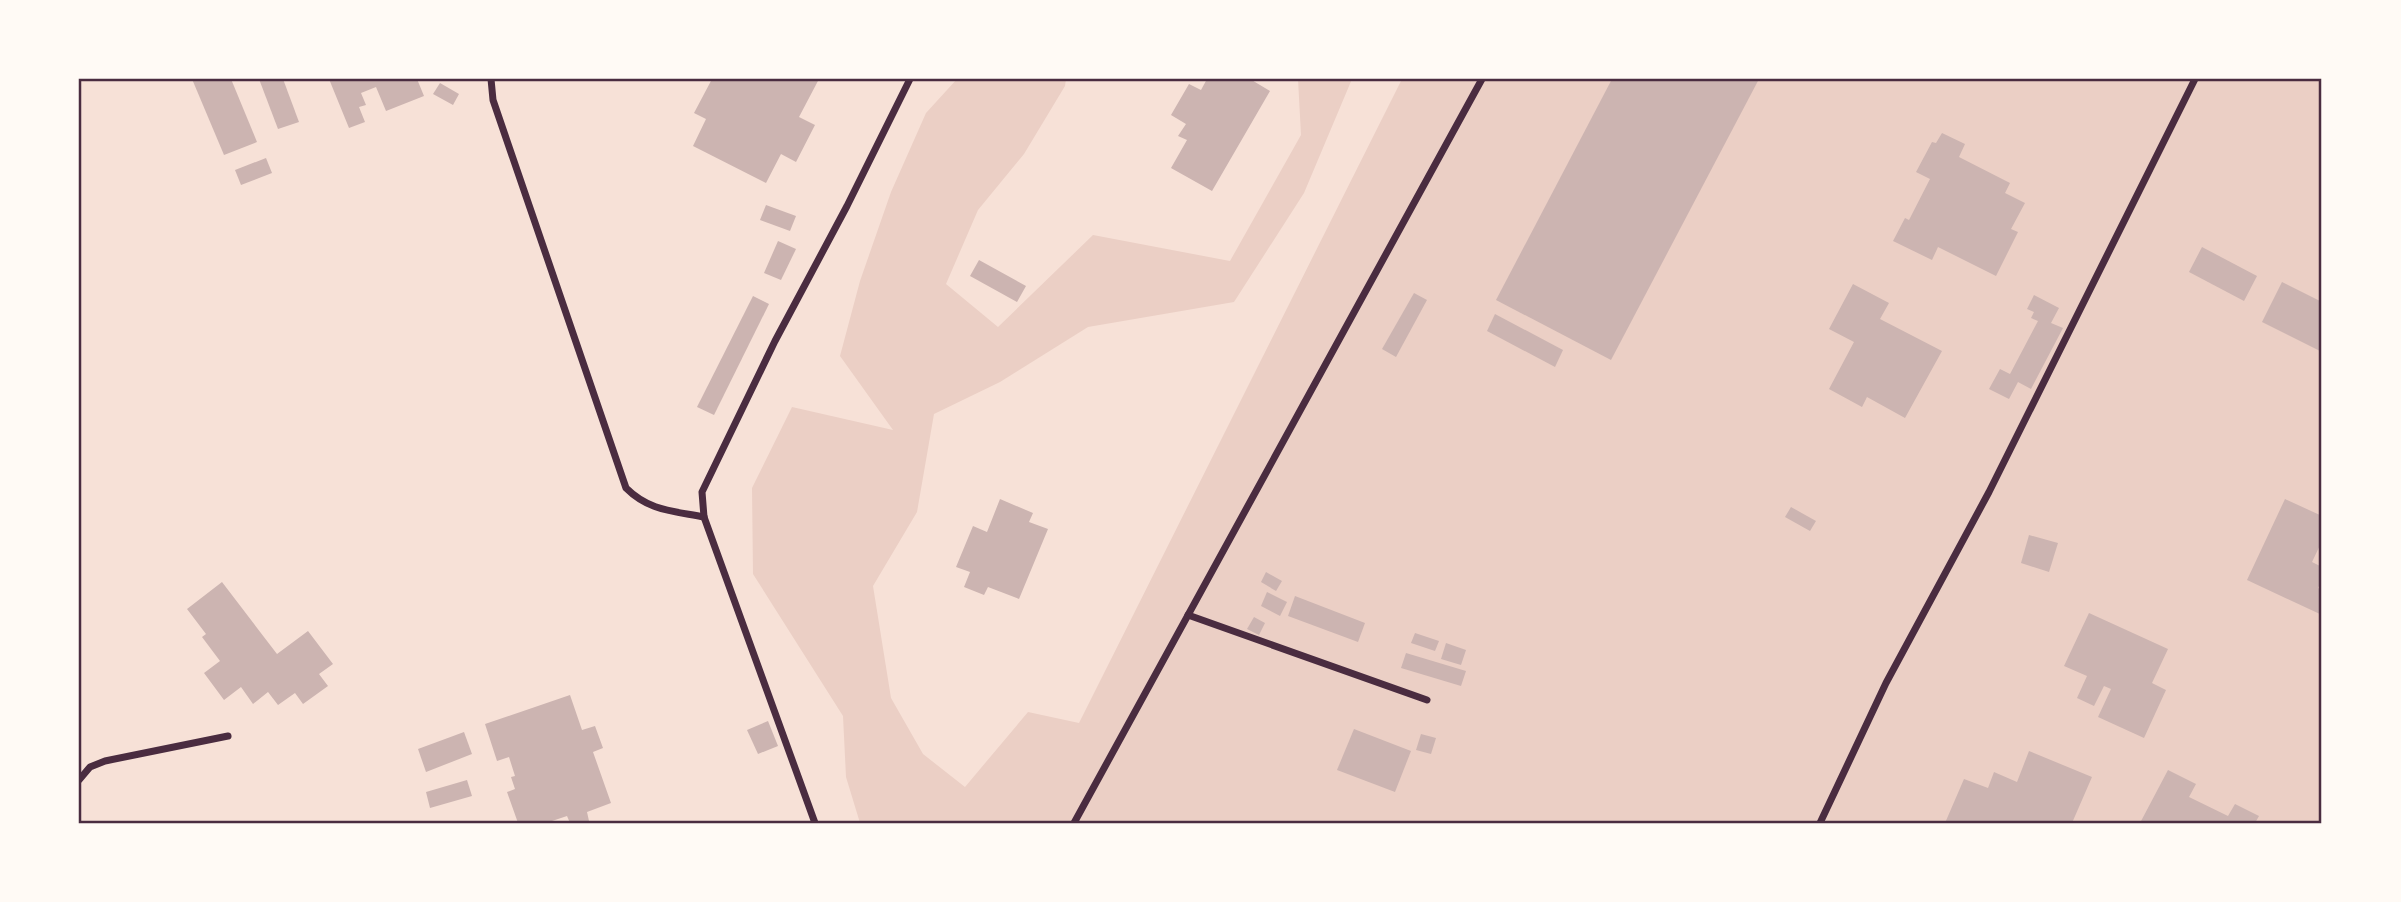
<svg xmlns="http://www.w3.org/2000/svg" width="2401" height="902" font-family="Signika,sans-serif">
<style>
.green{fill:#ebcfc5}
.building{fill:#ccb4b1}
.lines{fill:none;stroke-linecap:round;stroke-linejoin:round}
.minor{stroke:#4a2c40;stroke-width:7}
.neatline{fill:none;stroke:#4a2c40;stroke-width:2.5}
</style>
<rect width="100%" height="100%" fill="#f7e1d7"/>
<polygon class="green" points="957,79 1066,79 1065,86 1024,154 978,210 946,284 998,327 1093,235 1230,261 1301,135 1298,79 1352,79 1304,193 1234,302 1088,327 1000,382 934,414 917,512 873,586 891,698 923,754 965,787 1028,712 1079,723 1402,79 2322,79 2322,823 860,823 846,777 843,716 753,574 752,488 792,407 893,430 840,356 860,281 891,192 926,113"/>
<g class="building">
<polygon points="192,79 231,79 257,142 224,155"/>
<polygon points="259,79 283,79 299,122 278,129"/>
<polygon points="329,79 417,79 424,96 386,111 376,87 361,93 366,105 359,107 365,122 349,128"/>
<polygon points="712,79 819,79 799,117 815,125 796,162 781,154 766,183 693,146 706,119 694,113"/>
<polygon points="1207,79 1250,79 1270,91 1212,191 1171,168 1187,140 1178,136 1186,124 1171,115 1189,84 1201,90"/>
<polygon points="1612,79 1759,79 1611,360 1496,300"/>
<polygon points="440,83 459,94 453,105 433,94"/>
<polygon points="1942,133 1965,144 1959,157 2010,183 2005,193 2025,203 2011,229 2018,232 1996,276 1938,247 1932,260 1893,241 1905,218 1909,220 1930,179 1916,172 1932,142 1936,143"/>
<polygon points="266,158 272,173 241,185 235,170"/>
<polygon points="766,205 796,216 790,231 760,220"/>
<polygon points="778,241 796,249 781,280 764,273"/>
<polygon points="2202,247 2257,276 2244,301 2189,272"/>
<polygon points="979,260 1026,286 1017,302 970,276"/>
<polygon points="2282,282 2322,302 2322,352 2262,322"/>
<polygon points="1853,284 1889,303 1880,319 1942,351 1905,418 1867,397 1862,407 1829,389 1854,342 1829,329"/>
<polygon points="1414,293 1427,300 1396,357 1382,349"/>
<polygon points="2034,295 2059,308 2051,323 2063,328 2031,389 2018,382 2009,399 1989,389 2000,369 2010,374 2038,321 2031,318 2034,312 2027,309"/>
<polygon points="753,296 769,304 714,415 697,407"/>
<polygon points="1495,314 1563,350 1555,367 1487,331"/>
<polygon points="1000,499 1033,513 1029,522 1048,529 1019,599 988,587 984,595 964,587 970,572 956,567 973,526 987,532"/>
<polygon points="2285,499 2322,516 2322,541 2312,562 2322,567 2322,580 2318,588 2322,590 2322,615 2247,580"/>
<polygon points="1791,507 1816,521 1810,531 1785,517"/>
<polygon points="2029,535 2058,543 2049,572 2021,563"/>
<polygon points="1266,572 1282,581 1276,591 1261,582"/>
<polygon points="222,582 277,654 308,631 333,664 319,674 328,686 303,704 295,693 278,705 268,692 253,704 241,687 224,700 204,673 220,661 202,637 206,634 187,609"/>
<polygon points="1267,592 1287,602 1280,616 1261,606"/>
<polygon points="1295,596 1365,623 1358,642 1288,616"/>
<polygon points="2089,613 2168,649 2152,683 2166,690 2144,738 2098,717 2111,689 2104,686 2094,706 2077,698 2087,676 2064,666"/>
<polygon points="1254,617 1265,623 1259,635 1247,629"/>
<polygon points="1415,633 1439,641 1435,651 1411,643"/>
<polygon points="1446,643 1466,650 1461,665 1441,659"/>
<polygon points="1406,653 1466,671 1461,686 1401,668"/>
<polygon points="570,695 582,730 595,726 603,748 593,752 611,803 587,812 589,821 583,823 570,823 567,816 546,823 540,823 539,821 518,823 507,792 515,789 511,777 515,776 509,757 497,761 485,724"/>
<polygon points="768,721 778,746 758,754 747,730"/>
<polygon points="1354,729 1411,751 1395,792 1337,770"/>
<polygon points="464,732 472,754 426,772 418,749"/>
<polygon points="1421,734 1436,738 1431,754 1416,750"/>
<polygon points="2029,751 2092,777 2072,823 1945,823 1964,779 1988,788 1994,772 2017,782"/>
<polygon points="2168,770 2196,784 2189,797 2228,816 2235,804 2259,816 2255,823 2140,823"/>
<polygon points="467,780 472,796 430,808 426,792"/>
</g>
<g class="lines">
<g class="minor">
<path d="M491,79l2,21 133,388c23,23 47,23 78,29"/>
<polyline points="1188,615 1427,700"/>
<polyline points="79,780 90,767 105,761 228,736"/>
<polyline points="815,823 704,517 702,492 775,341 847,206 910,79"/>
<polyline points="1074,823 1482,79"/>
<polyline points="1820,823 1886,683 1989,492 2195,79"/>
</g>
</g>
<rect width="2401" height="902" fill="none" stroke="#fffaf5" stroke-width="161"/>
<rect x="80" y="80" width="2240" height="742" class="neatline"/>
</svg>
